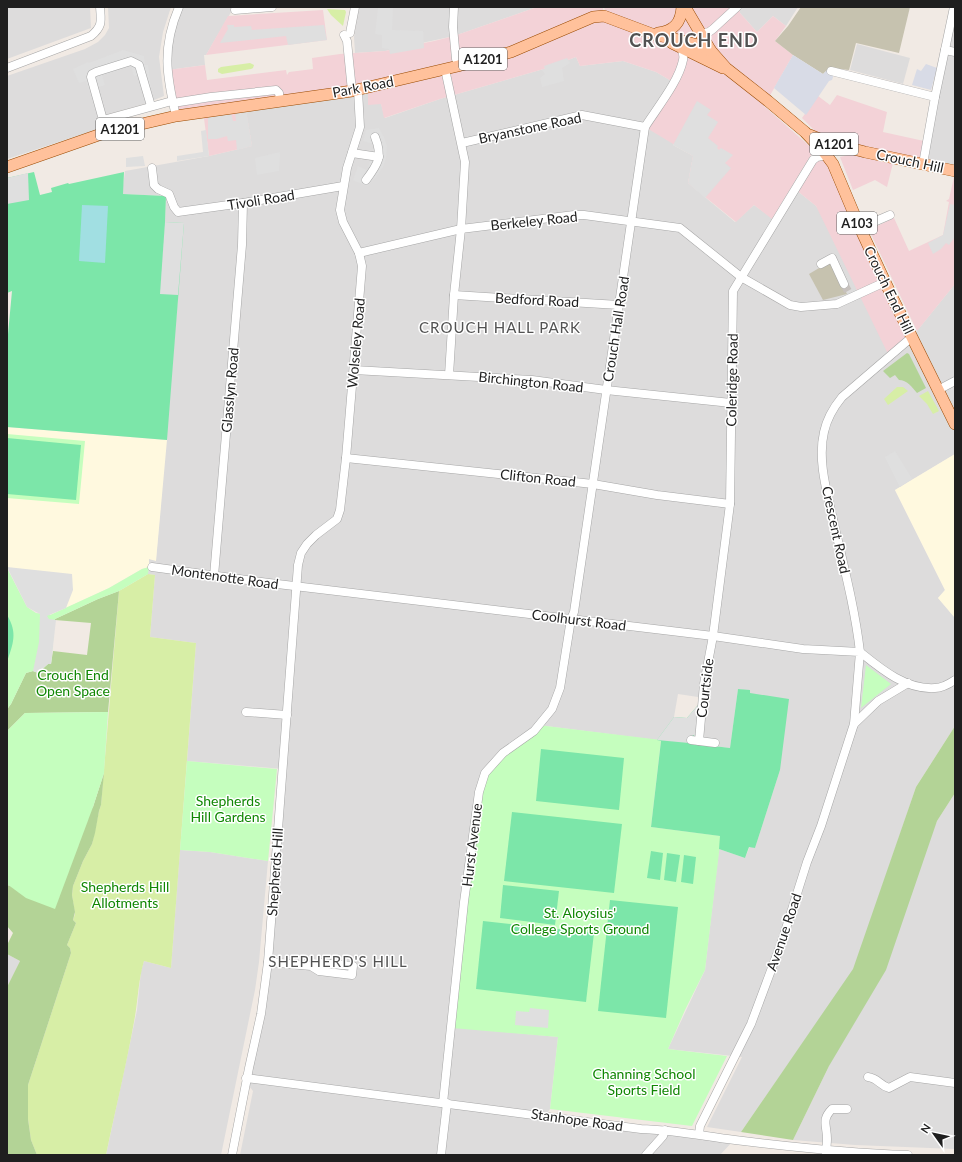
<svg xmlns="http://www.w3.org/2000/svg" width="962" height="1162" font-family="Lato,sans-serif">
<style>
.residential{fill:#dddcdc}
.commercial{fill:#f3d2d7}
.education{fill:#fff9df}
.construction{fill:#c6c2af}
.grass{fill:#d7eea6}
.forest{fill:#b3d396}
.park{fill:#c5febe}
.pitch{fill:#7ce6a9}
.parking{fill:#dfdfdf}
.plaza{fill:#d8dbe6}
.water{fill:#a1dfe2}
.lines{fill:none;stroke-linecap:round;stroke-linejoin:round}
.minor-tunnel{stroke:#c7c1bd;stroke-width:8;stroke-dasharray:8 4;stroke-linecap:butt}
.minor-casing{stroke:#a6a6a6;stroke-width:9}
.major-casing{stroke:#9a4a00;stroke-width:12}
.minor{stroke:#fff;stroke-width:8}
.major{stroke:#ffc19b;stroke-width:11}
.labels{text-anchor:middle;stroke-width:3;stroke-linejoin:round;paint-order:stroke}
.shield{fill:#fff;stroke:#626262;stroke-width:1}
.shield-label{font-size:13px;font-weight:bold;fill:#1f1f1f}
.street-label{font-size:14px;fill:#1f1f1f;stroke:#fff}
.park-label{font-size:14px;fill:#108703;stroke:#fff}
.neighbourhood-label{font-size:15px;letter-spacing:1px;fill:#525252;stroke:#fff}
.district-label{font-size:18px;font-weight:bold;letter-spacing:1px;fill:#525252;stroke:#fff}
</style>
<rect width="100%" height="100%" fill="#f1eae4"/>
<g class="residential">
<polygon points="7,7 90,7 91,28 7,59"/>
<polygon points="108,7 171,7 163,32 159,57 164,96 144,104 98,117 101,128 7,159 7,76 85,49 98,42 105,35 109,28"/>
<polygon points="179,7 234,7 206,55 204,55 205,65 168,70"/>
<polygon points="359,7 537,7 454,36 385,51 355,53 354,37"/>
<polygon points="739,7 798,7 786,26 773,16 757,32 740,13"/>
<polygon points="955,7 955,171 923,164"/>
<polygon points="857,44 910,58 903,84 850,70"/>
<polygon points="576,57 580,66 623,61 656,72 673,82 673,145 693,156 688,183 735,222 754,205 776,221 795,189 816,206 912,337 955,284 955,418 950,416 955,433 955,454 895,490 945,590 938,598 955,618 955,726 916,787 854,969 741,1132 707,1127 742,1057 668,1049 705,970 719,849 745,858 750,846 755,848 780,770 750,693 750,691 738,689 730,748 689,743 690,736 699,715 698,697 678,694 674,717 657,740 538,725 452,1027 558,1037 550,1109 545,1116 734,1140 720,1155 240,1155 253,1091 246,1082 263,1006 283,769 187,761 196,643 150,637 155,575 148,574 149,559 156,560 184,223 165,222 166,196 122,194 125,171 209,156 252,146 245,105 368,88 381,104 385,118 440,99 547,68"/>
<polygon points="955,793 955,1149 855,1145 793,1140 829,1066 937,821"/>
<polygon points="180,850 210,852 268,861 259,962 255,990 221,1155 106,1155 129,1048 137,1010 141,971 144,961 171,968"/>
<polygon points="7,954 20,961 7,987"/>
</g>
<g class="commercial">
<polygon points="537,7 603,7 604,15 605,11 604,7 739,7 740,13 757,32 773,16 786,26 775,41 793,55 764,106 814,150 772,219 754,205 736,222 688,183 693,156 645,127 673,82 656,72 623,61 580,66 576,57 547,68 440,99 384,118 381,104 368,105 368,88 245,105 252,146 209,156 203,111 176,116 168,70 205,65 207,80 286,70 287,75 289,72 313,69 312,58 340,54 385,51 434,41 454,36"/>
<polygon points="323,10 327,40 206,55 228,16"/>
<polygon points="837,95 887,112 883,132 924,141 921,160 823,139 802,118 818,96 830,105"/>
<polygon points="857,153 894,159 887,187 875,180 853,190 840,157"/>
<polygon points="826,155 912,337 889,356 816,206 795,189 813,160"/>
<polygon points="954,177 955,178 955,284 917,331 869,230 894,218 909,251 943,235 949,202 946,201 949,199"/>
</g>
<g class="education">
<polygon points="7,427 167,440 156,561 149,559 149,567 142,569 109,588 51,615 7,568"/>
<polygon points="955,454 955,618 938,598 945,590 895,490"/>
</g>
<g class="construction">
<polygon points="801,7 910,7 899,53 856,43 849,70 829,68 823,74 793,55 775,41 788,26"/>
<polygon points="831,261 847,294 823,300 809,274"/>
</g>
<g class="grass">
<polygon points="327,9 345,10 346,12 343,26 331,15"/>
<polygon points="250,63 254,65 253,68 251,69 222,74 218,72 218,69 221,67"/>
<polygon points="897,387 903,387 908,391 888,405 884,399"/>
<polygon points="928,391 939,411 933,414 927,404 919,396"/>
<path d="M148,574l7,1 -5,62 46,6 -25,325 -27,-7c-6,20 -6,41 -10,61 -8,45 -19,89 -28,133h-69l-6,-15 -3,-21v-34l43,-132 -1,-5 -3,-3 9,-22 -3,-3 2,-6 -3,-19 1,-9 10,-25 9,-17 7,-33 2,-6 18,-214z"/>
</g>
<g class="forest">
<path d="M907,353l2,1 17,34 -9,5c-5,-6 -10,-13 -18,-13l-4,-5 -5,3 -7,-7z"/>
<polygon points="119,591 108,712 25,713 7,731 7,707 8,708 11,704 26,673 33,671 38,673 48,664 51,664 53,651 87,655 91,623 55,620 55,619 98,599"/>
<polygon points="955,726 955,793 937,821 886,970 829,1066 793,1140 741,1132 853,969 916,787"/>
<polygon points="104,773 101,805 99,811 95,833 92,844 83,861 73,886 72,895 75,912 73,920 76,923 67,945 70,948 71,953 28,1085 28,1119 31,1140 37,1155 7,1155 7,987 20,961 7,954 7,945 13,933 7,926 7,884 9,886 93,807"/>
</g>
<g class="park">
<polygon points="7,434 85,441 79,504 7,498"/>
<polygon points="149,567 148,574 119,591 98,599 55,619 51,664 48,664 38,673 33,671 26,673 11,704 8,708 7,707 7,568 27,607 36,613 50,615 109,588 142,569"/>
<polygon points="866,665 891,684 861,708"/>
<polygon points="108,712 104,773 93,807 55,909 26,898 7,884 7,731 25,713"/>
<polygon points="538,725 661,740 651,827 721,836 705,970 685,1010 668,1049 727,1056 692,1126 550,1109 558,1037 452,1028 464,902 485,773"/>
<polygon points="187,761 277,769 268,861 210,852 180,850"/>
</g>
<g class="pitch">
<polygon points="34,172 40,195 52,192 51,188 68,183 69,184 124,172 123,194 166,196 165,222 184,223 167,440 7,427 7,345 12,291 7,293 7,178"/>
<polygon points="7,438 81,445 76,500 7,494"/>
<path d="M7,615c11,18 6,29 0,47z"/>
<polygon points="738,689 750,690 750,693 789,699 780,770 755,848 749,847 745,858 719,849 720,836 651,827 661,741 657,740 674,717 687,718 698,705 694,736 690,737 689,743 730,748"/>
<polygon points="541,749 624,758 619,810 536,801"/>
<polygon points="512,812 622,824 614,893 504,881"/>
<polygon points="651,851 663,853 660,880 647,878"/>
<polygon points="667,853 680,855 676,882 664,880"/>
<polygon points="684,855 696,857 693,884 681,882"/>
<polygon points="503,885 559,891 555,925 500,918"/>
<polygon points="610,900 678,907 666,1018 598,1011"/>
<polygon points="483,921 594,933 586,1002 476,989"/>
</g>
<g class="parking">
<polygon points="378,7 393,7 392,30 423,31 424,48 390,54 389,49 382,48 382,35 375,34"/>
<polygon points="227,25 234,25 234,27 251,26 252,30 324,25 327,40 288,45 286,36 220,43 228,29"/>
<polygon points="123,50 144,56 145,65 148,65 151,89 148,90 138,75 134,76 131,66 116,70 116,71 102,75 105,85 89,90 86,81 79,83 73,69 88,62 89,63"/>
<polygon points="567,58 570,63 562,68 564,81 542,87 540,78 545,74 542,70 545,69 544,66"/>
<polygon points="697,101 711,110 707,115 718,122 708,138 718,146 717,148 719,150 721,148 733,155 725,163 731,168 705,198 688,183 693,156 673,145"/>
<polygon points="246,109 252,146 237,150 236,140 228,141 227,136 217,139 208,139 208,117 231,113 233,121 236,121 235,111"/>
<polygon points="379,128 384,137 387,146 386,158 383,167 376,177 367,186 353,180 358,166 367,170 369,165 374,144 363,141 366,130"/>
<polygon points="206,130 209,156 177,161 177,156 203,152 201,131"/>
<polygon points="280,152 279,171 257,175 255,158"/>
<polygon points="143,156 145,166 126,167 126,158"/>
<polygon points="28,173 29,200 7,204 7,178"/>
<polygon points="950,204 955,205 955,237 949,245 946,243 941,249 933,254 928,243 943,235"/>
<polygon points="165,222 184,223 178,295 160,294"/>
<polygon points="895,451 912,479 900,487 885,457"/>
<polygon points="7,567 72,574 73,590 66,608 47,616 49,619 56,620 51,664 48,664 38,673 33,671 39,642 40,614 27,607"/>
<polygon points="698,705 699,715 696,734 690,737 689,743 657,740 674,717 687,718"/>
<polygon points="530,1008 549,1010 548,1028 515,1025 516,1011 529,1012"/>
</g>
<g class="plaza">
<polygon points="793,55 823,74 829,68 836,68 832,80 829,81 806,115 774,88"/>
<polygon points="926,64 937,68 931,90 912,85 917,69 921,71"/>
</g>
<polygon class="water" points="82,205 108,206 105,263 79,261"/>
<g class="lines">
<polyline class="minor-tunnel" points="844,284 849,293"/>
<g class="minor-casing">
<g id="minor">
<polyline points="454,7 453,27 456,59"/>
<polyline points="235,10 272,7"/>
<polyline points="350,33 355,7"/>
<polyline points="701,34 709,32 713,29 737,7"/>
<polyline points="344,35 347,41 352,91"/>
<polyline points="945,50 955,52"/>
<path d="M7,68l84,-32c12,-10 10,-15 9,-29"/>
<polyline points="445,69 465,162 461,229 454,295 449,375"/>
<polyline points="831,71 935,97"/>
<polyline points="173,103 211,97 276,90 279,93 280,100"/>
<path d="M176,116c-10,-42 -14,-69 3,-109"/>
<polyline points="103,120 91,77 92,74 96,72 131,61 139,65 151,106"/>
<polyline points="107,132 103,120 172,101"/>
<polyline points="462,143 582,115 645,127"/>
<polyline points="352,153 379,157"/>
<polyline points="923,164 935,97 954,7"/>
<polyline points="152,168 154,185 158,189 169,194 174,207 178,212 243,203 343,186"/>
<path d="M366,180c12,-16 17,-23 9,-43"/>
<polyline points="860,228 890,215"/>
<polyline points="359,253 461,229 574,215 584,215 680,228 741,277 790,305 801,307 837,304 885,282"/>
<polyline points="821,264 832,258 844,284"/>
<polyline points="454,295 619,305"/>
<path d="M912,337l-70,60c-9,11 -15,21 -18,35 -7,30 4,63 10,92 10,43 21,85 26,128 21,17 46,38 75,36 6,0 14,-4 20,-8"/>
<polyline points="354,370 532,380 606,390 731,403"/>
<polyline points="938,390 955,381"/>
<polyline points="346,458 593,484 657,495 730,504"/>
<polyline points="152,567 269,583 713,636 803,649 860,652 854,724 821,826 807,862 782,941 751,1024 700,1126 699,1134"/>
<polyline points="214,576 242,245 243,203"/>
<polyline points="246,712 287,715"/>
<polyline points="854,724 878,701 908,683"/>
<polyline points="691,740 715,743"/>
<polyline points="699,741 704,684 713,636 730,504 733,291 813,160 817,157 826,155"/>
<polyline points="268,962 311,966 320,963 353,966 352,975 319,971 311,966"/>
<path d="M868,1077c10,1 11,8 21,11l21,-11 45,6"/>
<path d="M246,1078l395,51c32,1 62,7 94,11 57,7 115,13 173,15"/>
<path d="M443,1103l21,-201 15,-110 6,-19 18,-20 31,-22 18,-22 8,-21 11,-69 3,-7 71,-485c12,-19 34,-46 38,-67 1,-4 0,-8 -2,-12"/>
<polyline points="232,1155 249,1068 261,1014 268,962 298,565 301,553 307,544 316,535 337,519 340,510 346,458 362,266 359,253 343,222 340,210 347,168 360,127 358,90"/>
<polyline points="441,1155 447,1103"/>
<polyline points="646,1155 663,1136 665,1130"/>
<path d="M826,1155c0,-5 1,-11 1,-16 0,-14 -6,-19 5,-30h15"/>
</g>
</g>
<g class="major-casing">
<g id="major">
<polyline points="685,7 711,51 726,68 768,101 805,132 824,152 833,164 860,228 894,301 955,424"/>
<path d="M658,33c16,-2 23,-10 24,-26"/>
<polyline points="672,43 723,68"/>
<polyline points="810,135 827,142 865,152 955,171"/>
<polyline points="7,167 107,132 176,116 352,91 458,66 511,52 593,17 604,16 652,34 671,38 698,45 711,51"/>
</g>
</g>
<use href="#minor" class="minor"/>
<use href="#major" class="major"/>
</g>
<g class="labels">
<g class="shield">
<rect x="459" y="48" width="48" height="22" rx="3"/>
<rect x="96" y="118" width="48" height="22" rx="3"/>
<rect x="810" y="133" width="48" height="22" rx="3"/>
<rect x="837" y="212" width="40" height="22" rx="3"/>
</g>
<g class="shield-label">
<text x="483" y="64">A1201</text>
<text x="120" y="134">A1201</text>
<text x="834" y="149">A1201</text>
<text x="857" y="228">A103</text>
</g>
<g class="street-label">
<text transform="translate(363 87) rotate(-11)" y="5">Park Road</text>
<text transform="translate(530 128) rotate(-12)" y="5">Bryanstone Road</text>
<text transform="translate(910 161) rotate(12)" y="5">Crouch Hill</text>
<text transform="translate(261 200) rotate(-9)" y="5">Tivoli Road</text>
<text transform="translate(534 221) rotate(-6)" y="5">Berkeley Road</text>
<text transform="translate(889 290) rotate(64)" y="5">Crouch End Hill</text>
<text transform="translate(537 300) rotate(3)" y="5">Bedford Road</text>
<text transform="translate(616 329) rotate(-81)" y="5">Crouch Hall Road</text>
<text transform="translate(356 343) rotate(-85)" y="5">Wolseley Road</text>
<text transform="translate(732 380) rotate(-89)" y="5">Coleridge Road</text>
<text transform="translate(531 382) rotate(6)" y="5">Birchington Road</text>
<text transform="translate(230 390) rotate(-85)" y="5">Glasslyn Road</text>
<text transform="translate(538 478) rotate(6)" y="5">Clifton Road</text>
<text transform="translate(836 530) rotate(78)" y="5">Crescent Road</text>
<text transform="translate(225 577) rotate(8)" y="5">Montenotte Road</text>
<text transform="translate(579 620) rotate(7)" y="5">Coolhurst Road</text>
<text transform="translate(705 688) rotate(-83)" y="5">Courtside</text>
<text transform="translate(472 845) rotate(-83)" y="5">Hurst Avenue</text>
<text transform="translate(275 872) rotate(-86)" y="5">Shepherds Hill</text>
<text transform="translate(784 932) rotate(-71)" y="5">Avenue Road</text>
<text transform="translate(577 1120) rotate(8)" y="5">Stanhope Road</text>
</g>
<g class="park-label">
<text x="73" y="680">Crouch End<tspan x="73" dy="16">Open Space</tspan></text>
<text x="228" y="806">Shepherds<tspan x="228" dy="16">Hill Gardens</tspan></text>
<text x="125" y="892">Shepherds Hill<tspan x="125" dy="16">Allotments</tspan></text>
<text x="580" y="918">St. Aloysius'<tspan x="580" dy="16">College Sports Ground</tspan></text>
<text x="644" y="1079">Channing School<tspan x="644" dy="16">Sports Field</tspan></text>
</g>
<g class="neighbourhood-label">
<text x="500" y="333">CROUCH HALL PARK</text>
<text x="338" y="967">SHEPHERD'S HILL</text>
</g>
<g class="district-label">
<text x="694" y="47">CROUCH END</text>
</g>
</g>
<rect width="962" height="1162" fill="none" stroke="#1f1f1f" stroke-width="16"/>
<g transform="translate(934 1134) rotate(303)" stroke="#ffffff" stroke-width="3" paint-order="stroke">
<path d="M0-3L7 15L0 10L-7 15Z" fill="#1f1f1f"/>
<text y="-6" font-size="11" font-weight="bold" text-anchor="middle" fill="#1f1f1f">N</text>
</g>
</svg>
